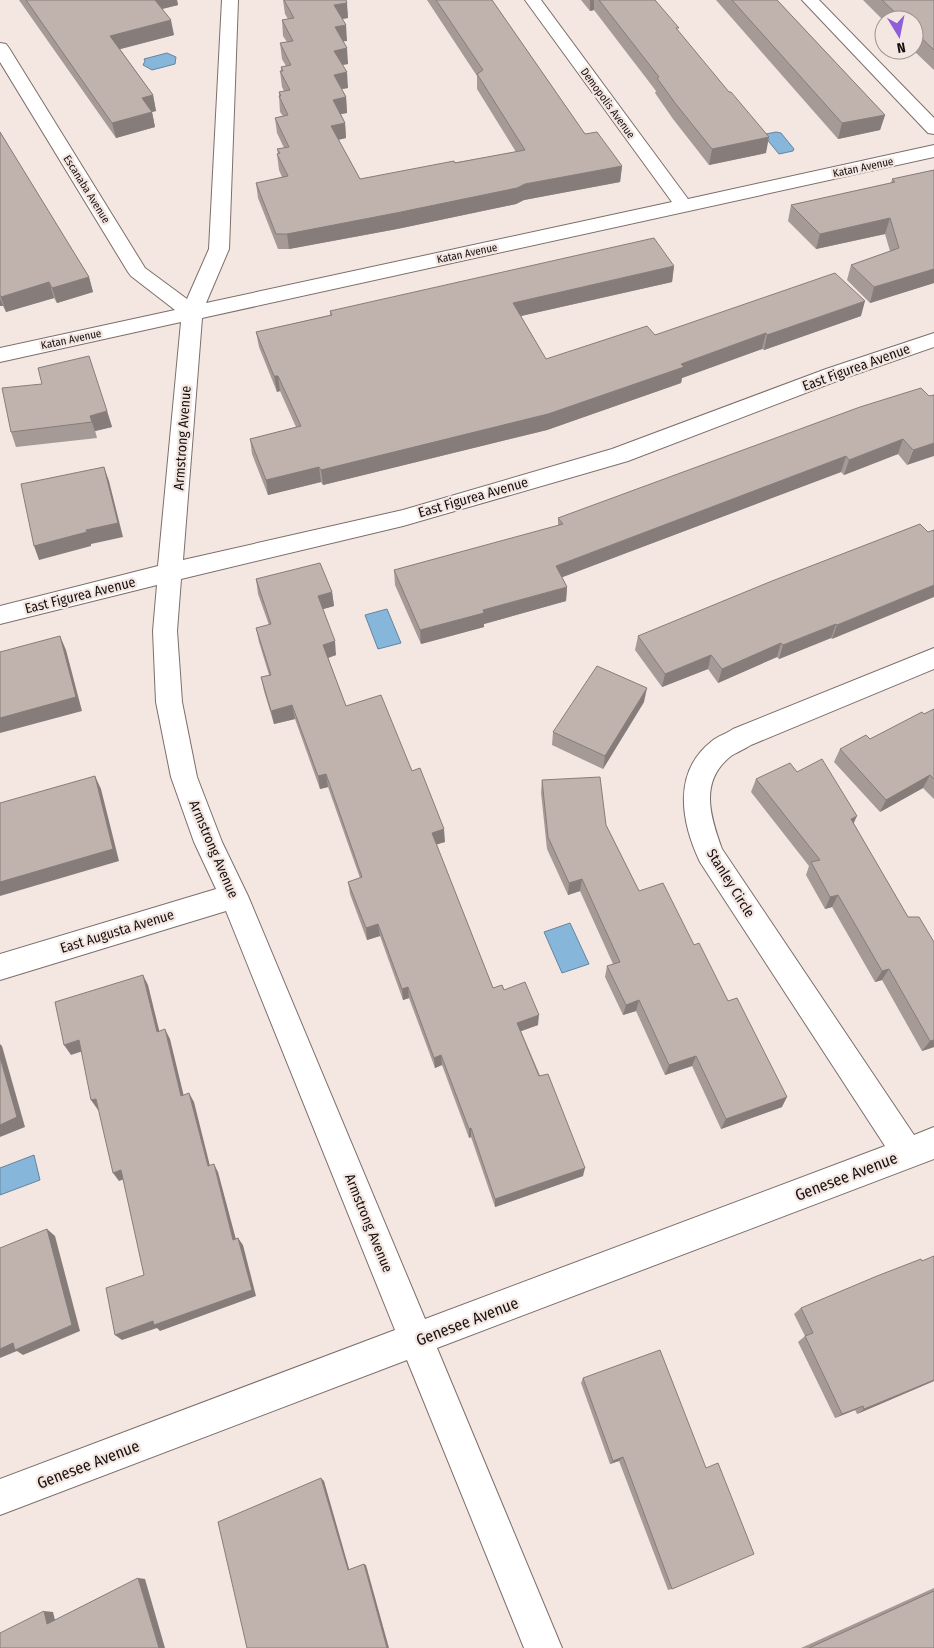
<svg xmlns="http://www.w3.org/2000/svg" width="934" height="1648" font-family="'Fira Sans Condensed',sans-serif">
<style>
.water{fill:#87b6db;stroke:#65849e}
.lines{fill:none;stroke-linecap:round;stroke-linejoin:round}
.minor-casing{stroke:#7c6f6b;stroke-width:2}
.minor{fill:#fff;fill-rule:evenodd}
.wall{fill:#a59a96}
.shaded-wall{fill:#867d7a}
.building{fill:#c0b3ae;stroke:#867d7a}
.labels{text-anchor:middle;stroke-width:4.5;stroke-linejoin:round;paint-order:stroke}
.far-street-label{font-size:11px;fill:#161110;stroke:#f4e6e1}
.street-label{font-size:14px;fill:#161110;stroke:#f4e6e1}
.near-street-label{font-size:16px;fill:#161110;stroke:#f4e6e1}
</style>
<rect width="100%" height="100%" fill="#f4e6e1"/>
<g class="water">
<polygon points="167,53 176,57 175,64 152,70 143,65 145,61 144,59"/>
<polygon points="776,132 781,133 794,149 793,151 779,154 765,137 766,134"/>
<polygon points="387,609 401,643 378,649 365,615"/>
<polygon points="570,923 589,964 562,973 544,932"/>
<polygon points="34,1155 40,1180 0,1195 0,1168"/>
</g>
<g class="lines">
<g class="minor-casing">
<g id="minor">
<path d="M222,0h16l-9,249 -23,54 466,-101 -147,-202h16l147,199 246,-54v12l-732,161 -19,242 220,-50 209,-61 214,-80 108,-36v14l-92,32 -214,82 -225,65 -222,53 -4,52 5,71 15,75 25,65 26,54 177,423 460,-173 -185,-284c-19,-40 -28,-90 12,-121 6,-5 14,-7 21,-12l201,-81v21l-183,76c-6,4 -14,7 -20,11 -32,25 -21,60 -9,93l192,286 20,-8v32l-497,189 125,300h-38l-117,-288 -407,155v-36l395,-149 -169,-419 -226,69v-26l216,-65 -22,-47 -23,-65 -15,-75 -3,-71 4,-46 -157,39v-18l158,-40 23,-244 -181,40v-14l175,-38 -44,-34 -3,-4 -128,-210v-19l6,1 3,4 136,220 42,31 22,-50z"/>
<polygon points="802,0 819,0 934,118 934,134 928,133"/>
</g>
</g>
<use href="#minor" class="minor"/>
</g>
<g class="wall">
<polygon points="19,0 177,0 178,5 162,9 174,35 120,49 153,95 156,111 152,112 155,127 116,138"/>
<polygon points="283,0 346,0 348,18 342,19 347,41 343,41 348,64 342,65 348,88 342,89 346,97 347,113 341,114 345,123 346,138 338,140 360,179 516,152 477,89 477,76 427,0 492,0 585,134 622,166 620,182 524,200 516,204 397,229 289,249 278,249 258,198 256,183 282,177 279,170 277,154 278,154 277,149 284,148 277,133 275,118 283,116 280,112 279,96 279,92 284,91 282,87 280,71 281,71 281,67 286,66 282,59 280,43 287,42 283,36 282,20 288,19 285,14"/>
<polygon points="581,0 655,0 766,153 709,165 673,119 655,93 656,91 594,10 590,11"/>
<polygon points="716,0 777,0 885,115 880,130 838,139"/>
<polygon points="863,0 934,0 934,70 913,50 914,50 914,20 884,20 884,21"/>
<polygon points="0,132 89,277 93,292 57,303 54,298 6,312 3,306 0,306"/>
<polygon points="934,170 934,283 870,303 847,280 851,265 890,251 885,234 816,249 788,221 791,205 891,183 892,179"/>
<polygon points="674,266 672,282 521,316 546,359 655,335 861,316 764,350 762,349 682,378 681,383 547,430 323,485 321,482 268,495 252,454 250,439 296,427 280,391 277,392 259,347 256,332 330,315 330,311"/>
<polygon points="934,395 907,465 898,454 844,475 841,472 562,577 567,587 566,601 484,624 484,627 421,644 395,585 394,570 558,526 558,518"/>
<polygon points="107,411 112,427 95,431 97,438 16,447 11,432"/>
<polygon points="920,524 832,639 831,638 779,659 777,657 718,683 708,669 662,687 635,650 638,636"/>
<polygon points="256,579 332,592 334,606 323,609 336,655 328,658 346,706 412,771 445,842 436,844 493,988 504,990 538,1025 521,1031 583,1176 495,1207 471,1137 469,1138 442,1065 435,1068 409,998 403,1000 380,936 367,940 350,894 348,882 360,878 328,787 320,789 295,719 274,724 264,691 261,677 269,675 259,642 256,628 269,625 258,594"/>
<polygon points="644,702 603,769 552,745 553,732"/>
<polygon points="934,709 934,799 923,788 880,812 834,762 840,749 870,739"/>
<polygon points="797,772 853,823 908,917 934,942 934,1047 922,1051 882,980 875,982 832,907 825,909 806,875 809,866 751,792 756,779"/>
<polygon points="542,780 606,825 639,891 694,945 782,1107 721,1129 692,1066 665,1075 636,1011 623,1015 605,977 607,966 613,964 580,891 568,895 547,849 541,793"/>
<polygon points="801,1308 934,1381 857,1414 855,1410 835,1418 798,1342 805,1336 794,1314"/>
<polygon points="583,1378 706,1468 672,1589 668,1590 619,1461 610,1464 581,1383"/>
<polygon points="934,1588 934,1648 801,1648"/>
</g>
<g class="shaded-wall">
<polygon points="152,0 177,0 178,5 154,11"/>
<polygon points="590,0 594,0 594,10 590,11"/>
<polygon points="347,3 348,18 335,20 334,5"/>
<polygon points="171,20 174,35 113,51 110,36"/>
<polygon points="346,25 347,41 337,42 335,27"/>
<polygon points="347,48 348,64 335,66 334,51"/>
<polygon points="347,72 348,88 335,90 334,75"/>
<polygon points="153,95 156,111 152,112 155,127 116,138 112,123 142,98"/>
<polygon points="346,97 347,113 335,115 333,100"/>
<polygon points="885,115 880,130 838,139 842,123"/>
<polygon points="345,123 346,138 332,141 331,126"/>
<polygon points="769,137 766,153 709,165 712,149"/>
<polygon points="622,166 620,182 524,200 516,204 397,229 289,249 287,234 525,184"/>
<polygon points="890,218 885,234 816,249 820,234"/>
<polygon points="674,266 672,282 512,318 513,303"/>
<polygon points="934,269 934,283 870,303 874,287"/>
<polygon points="89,277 93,292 57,303 52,288"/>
<polygon points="49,282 54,298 6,312 1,297"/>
<polygon points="0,298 3,306 0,306"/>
<polygon points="865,301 861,316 764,350 767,335"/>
<polygon points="766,333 762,349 682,378 681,383 547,430 323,485 321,470 681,364"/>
<polygon points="274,376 278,376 280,391 277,392"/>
<polygon points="107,411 112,427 95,431 97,438 90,416"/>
<polygon points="903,439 898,454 844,475 849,460"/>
<polygon points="934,443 934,456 907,465 913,450"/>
<polygon points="846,456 841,472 555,580 556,566"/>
<polygon points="104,467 109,481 123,537 91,544 91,546 39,560 34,546"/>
<polygon points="319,467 321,482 268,495 266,480"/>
<polygon points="934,585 934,597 832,639 837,625"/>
<polygon points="567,587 566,601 484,624 484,627 421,644 420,630 483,610"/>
<polygon points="332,592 334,606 320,610 318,596"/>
<polygon points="836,624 831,638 779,659 783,645"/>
<polygon points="60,636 66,650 82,711 0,733 0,718"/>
<polygon points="335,641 336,655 325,659 323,645"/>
<polygon points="781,643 777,657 718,683 722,669"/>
<polygon points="711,655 708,669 662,687 665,674"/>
<polygon points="647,688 644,702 603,769 605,756"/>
<polygon points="292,705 295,719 274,724 271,711"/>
<polygon points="326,774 328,787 320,789 318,776"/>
<polygon points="930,775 923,788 880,812 886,800"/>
<polygon points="95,776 101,789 119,861 0,896 0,882"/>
<polygon points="857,816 851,829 851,819"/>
<polygon points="444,829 445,842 432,846 432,833"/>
<polygon points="582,879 580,891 568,895 569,883"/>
<polygon points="838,895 832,907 825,909 830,897"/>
<polygon points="378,924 380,936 367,940 366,928"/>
<polygon points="889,969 882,980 875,982 882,971"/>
<polygon points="143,975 148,985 162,1042 157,1032"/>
<polygon points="408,987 409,998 403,1000 402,989"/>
<polygon points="639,1000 636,1011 623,1015 626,1005"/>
<polygon points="539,1015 538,1025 516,1033 517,1023"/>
<polygon points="165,1029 170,1039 186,1105 181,1096"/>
<polygon points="79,1040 86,1050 71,1055 64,1045"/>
<polygon points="934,1040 934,1047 922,1051 930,1041"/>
<polygon points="0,1044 2,1046 25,1127 0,1137"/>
<polygon points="441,1055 442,1065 435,1068 434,1058"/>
<polygon points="696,1056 692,1066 665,1075 669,1065"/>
<polygon points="189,1093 194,1102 212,1174 208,1166"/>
<polygon points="787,1097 782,1107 721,1129 726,1119"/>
<polygon points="96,1099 103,1108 98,1110 91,1100"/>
<polygon points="471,1128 471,1137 469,1138 469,1129"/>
<polygon points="214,1164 218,1172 238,1247 233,1240"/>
<polygon points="585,1168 583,1176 495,1207 495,1199"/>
<polygon points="121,1170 127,1178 119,1181 113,1173"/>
<polygon points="47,1229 55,1236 80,1331 23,1355 17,1351 0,1358 0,1349"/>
<polygon points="238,1238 243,1245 256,1296 160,1331 157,1328 122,1340 115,1335"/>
<polygon points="934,1380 934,1381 857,1414 864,1409"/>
<polygon points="863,1406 855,1410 835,1418 842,1414"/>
<polygon points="623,1457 619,1461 610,1464 613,1461"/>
<polygon points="321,1478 324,1481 350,1572 348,1570"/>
<polygon points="364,1564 366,1565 389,1648 387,1648"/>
<polygon points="138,1578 145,1579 165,1648 159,1648"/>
<polygon points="44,1611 53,1612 56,1624 47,1624"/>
</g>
<g class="building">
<polygon points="26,0 155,0 171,20 110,36 153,95 142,98 152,112 112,123"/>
<polygon points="284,0 346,0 347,3 334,5 346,25 335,27 347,48 334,51 347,72 334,75 346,97 333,100 345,123 331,126 360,179 454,161 455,163 525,150 477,74 483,70 436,0 492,0 585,134 597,132 622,166 525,184 517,188 396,213 287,234 276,234 256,183 288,176 277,154 280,153 277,149 289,147 275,118 288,115 279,96 281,96 279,92 290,90 280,71 283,71 281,67 291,65 280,43 293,41 282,20 294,18"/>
<polygon points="599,0 655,0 679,28 676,28 729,92 731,92 769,137 712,149 675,103 657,78 659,77"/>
<polygon points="732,0 777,0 885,115 842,123"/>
<polygon points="882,0 934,0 934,50 914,31 914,20 903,20"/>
<polygon points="0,132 89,277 52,288 49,282 1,297 0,295"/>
<polygon points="934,170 934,269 874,287 851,265 899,248 890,218 820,234 791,205 895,182 892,179"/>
<polygon points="654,238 674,266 513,303 546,359 647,326 655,335 835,273 865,301 767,335 766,333 681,364 684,367 548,414 321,470 319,467 266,480 250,439 301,426 278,376 274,376 256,332 332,315 330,311"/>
<polygon points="89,356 107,411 90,416 92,422 11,432 2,388 42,384 38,368"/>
<polygon points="921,388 929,396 934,395 934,443 913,450 903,439 849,460 846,456 556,566 567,587 483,610 484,613 420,630 394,570 563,524 558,518 860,407"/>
<polygon points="104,467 118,523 86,530 87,532 34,546 21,484"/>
<polygon points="920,524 928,532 934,530 934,585 837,625 836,624 783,645 781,643 722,669 711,655 665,674 638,636 772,581"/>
<polygon points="320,563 332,592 318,596 335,641 323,645 346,706 381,695 412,771 420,768 444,829 432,833 493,988 502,985 504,990 525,982 539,1015 517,1023 539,1076 548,1074 585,1168 495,1199 471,1128 469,1129 441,1055 434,1058 408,987 402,989 378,924 366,928 348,882 362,877 326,774 318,776 292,705 271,711 261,677 271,675 256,628 271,624 256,579"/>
<polygon points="60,636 76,697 0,718 0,652"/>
<polygon points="597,666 647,688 605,756 553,732"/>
<polygon points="934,709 934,779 930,775 886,800 840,749 866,735 870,739 922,712 924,714"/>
<polygon points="822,759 857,816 851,819 908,917 919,917 934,942 934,1040 930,1041 889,969 882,971 838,895 830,897 811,862 820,860 756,779 790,763 797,772"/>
<polygon points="95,776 113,849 0,882 0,803"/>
<polygon points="600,777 606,825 639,891 663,883 694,945 699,943 728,1001 737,998 787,1097 726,1119 696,1056 669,1065 639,1000 626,1005 607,966 620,962 582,879 569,883 548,837 542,780"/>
<polygon points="143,975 157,1032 165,1029 181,1096 189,1093 208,1166 214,1164 233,1240 238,1238 252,1290 154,1325 153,1321 115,1335 106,1288 144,1275 121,1170 113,1173 96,1099 91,1100 79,1040 64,1045 55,1002"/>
<polygon points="0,1057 17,1117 0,1125"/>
<polygon points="47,1229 72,1325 15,1350 13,1343 0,1349 0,1248"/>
<polygon points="934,1256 934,1380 864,1409 863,1406 842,1414 805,1336 813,1333 801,1308 877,1276 921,1259 922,1261"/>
<polygon points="660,1350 706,1468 718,1463 754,1554 672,1589 623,1457 613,1461 583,1378"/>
<polygon points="321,1478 348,1570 364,1564 387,1648 247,1648 218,1522"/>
<polygon points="138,1578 159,1648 0,1648 0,1633 44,1611 47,1624"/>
<polygon points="934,1591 934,1648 809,1648"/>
</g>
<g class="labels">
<g class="far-street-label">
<text transform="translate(608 103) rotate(54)" y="4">Demopolis Avenue</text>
<text transform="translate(863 167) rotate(-12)" y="4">Katan Avenue</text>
<text transform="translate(87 189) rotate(58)" y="4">Escanaba Avenue</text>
<text transform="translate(467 253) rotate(-12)" y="4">Katan Avenue</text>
<text transform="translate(71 339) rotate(-12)" y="4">Katan Avenue</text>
</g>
<g class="street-label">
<text transform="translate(856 367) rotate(-20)" y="5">East Figurea Avenue</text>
<text transform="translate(182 438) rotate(-86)" y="5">Armstrong Avenue</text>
<text transform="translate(473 497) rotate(-16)" y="5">East Figurea Avenue</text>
<text transform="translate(80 595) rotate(-14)" y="5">East Figurea Avenue</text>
<text transform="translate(214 849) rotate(67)" y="5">Armstrong Avenue</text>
<text transform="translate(731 883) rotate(58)" y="5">Stanley Circle</text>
<text transform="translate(117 931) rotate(-17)" y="5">East Augusta Avenue</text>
<text transform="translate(369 1223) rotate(68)" y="5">Armstrong Avenue</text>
</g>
<g class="near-street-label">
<text transform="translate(846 1176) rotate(-21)" y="6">Genesee Avenue</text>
<text transform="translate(467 1321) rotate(-21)" y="6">Genesee Avenue</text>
<text transform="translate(88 1464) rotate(-21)" y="6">Genesee Avenue</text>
</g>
</g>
<g transform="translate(899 35) rotate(170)"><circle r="24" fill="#f4e6e1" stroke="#9b918d"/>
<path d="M0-4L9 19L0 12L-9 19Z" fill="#8f5fd9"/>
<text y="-8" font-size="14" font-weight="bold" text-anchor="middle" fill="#161110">N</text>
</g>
</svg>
